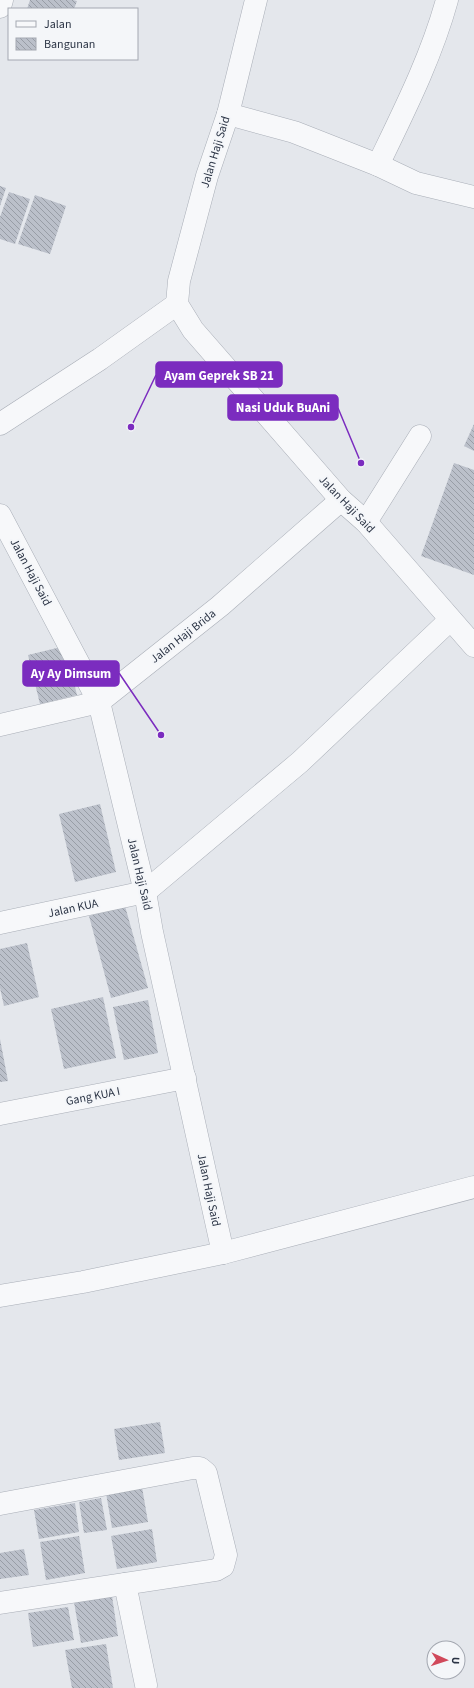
<svg xmlns="http://www.w3.org/2000/svg" width="474" height="1688" font-family="'Source Sans 3',sans-serif">
<style>
.building{fill:url(#building-back-hatch)}
.lines{fill:none;stroke-linecap:round;stroke-linejoin:round}
.minor-casing{stroke:#a9aeb7;stroke-width:23}
.minor{stroke:#f7f8fa;stroke-width:22}
.labels{text-anchor:middle;stroke-width:4;stroke-linejoin:round;paint-order:stroke}
.street-label{font-size:12px;fill:#2b3445;stroke:#f4f6f9}
.leader{fill:none;stroke:#7b2cbf;stroke-width:1.5}
.callout-dot{fill:#7b2cbf;stroke:#f4f6f9;stroke-width:1.5}
.callout{fill:#7b2cbf;stroke:#7b2cbf;stroke-width:1.5}
.callout-label{font-size:13px;text-anchor:middle;font-weight:bold;fill:#fff}
</style>
<defs>
<pattern id="building-back-hatch" width="6" height="6" patternUnits="userSpaceOnUse"><rect width="6" height="6" fill="#bbc0ca"/><path d="M-1 5l2 2M0 0l6 6M5-1l2 2" fill="none" stroke="#989da6"/></pattern>
</defs>
<rect width="100%" height="100%" fill="#e4e7ec"/>
<g class="building">
<polygon points="30,0 73,0 77,1 74,9 27,9"/>
<polygon points="0,186 6,188 0,206"/>
<polygon points="9,192 30,199 15,244 0,239 0,217"/>
<polygon points="35,195 66,206 50,254 18,244"/>
<polygon points="474,424 474,451 464,446"/>
<polygon points="454,463 474,470 474,575 421,556"/>
<polygon points="65,646 77,695 40,704 28,655"/>
<polygon points="100,804 116,872 75,882 59,814"/>
<polygon points="125,906 148,988 111,998 89,916"/>
<polygon points="27,943 39,997 4,1006 0,988 0,949"/>
<polygon points="103,997 116,1058 64,1069 51,1009"/>
<polygon points="148,1000 158,1053 124,1060 113,1007"/>
<polygon points="0,1039 8,1081 0,1082"/>
<polygon points="160,1422 165,1453 119,1460 114,1429"/>
<polygon points="142,1487 148,1522 112,1528 106,1493"/>
<polygon points="101,1498 107,1530 84,1533 79,1502"/>
<polygon points="75,1503 79,1532 39,1539 34,1510"/>
<polygon points="152,1529 157,1562 117,1569 111,1536"/>
<polygon points="79,1536 85,1573 46,1580 40,1542"/>
<polygon points="24,1549 29,1575 0,1579 0,1553"/>
<polygon points="112,1596 118,1636 81,1643 74,1602"/>
<polygon points="68,1607 74,1640 33,1647 28,1613"/>
<polygon points="106,1644 113,1688 72,1688 65,1650"/>
</g>
<g class="lines">
<g class="minor-casing">
<g id="minor">
<polyline points="256,0 228,114 207,176 179,281 177,304 193,330 341,500 366,522 474,646"/>
<polyline points="0,7 2,0"/>
<polyline points="228,114 294,132 378,165 416,183 474,197"/>
<path d="M378,165c26,-54 53,-107 69,-165"/>
<polyline points="0,424 100,359 177,304"/>
<polyline points="0,515 99,702 145,892 152,932 223,1253"/>
<polyline points="366,522 420,436"/>
<polyline points="0,725 99,702 220,606 341,500"/>
<polyline points="0,923 145,892 300,762 450,620"/>
<polyline points="0,1114 185,1078"/>
<polyline points="0,1296 83,1282 223,1253 474,1187"/>
<polyline points="0,1504 193,1468 200,1468 206,1473 226,1555 223,1566 216,1570 0,1603"/>
<polyline points="125,1584 146,1685"/>
</g>
</g>
<use href="#minor" class="minor"/>
</g>
<g class="labels">
<g class="street-label">
<text transform="translate(215 152) rotate(-73)" y="4">Jalan Haji Said</text>
<text transform="translate(347 504) rotate(46)" y="4">Jalan Haji Said</text>
<text transform="translate(31 572) rotate(62)" y="4">Jalan Haji Said</text>
<text transform="translate(183 636) rotate(-38)" y="4">Jalan Haji Brida</text>
<text transform="translate(140 874) rotate(77)" y="4">Jalan Haji Said</text>
<text transform="translate(73 908) rotate(-12)" y="4">Jalan KUA</text>
<text transform="translate(93 1096) rotate(-11)" y="4">Gang KUA I</text>
<text transform="translate(209 1190) rotate(78)" y="4">Jalan Haji Said</text>
</g>
</g>
<path class="leader" d="M131 427L156 375M361 463L338 408M161 735L119 673"/>
<g class="callout-dot">
<circle cx="131" cy="427" r="4"/>
<circle cx="361" cy="463" r="4"/>
<circle cx="161" cy="735" r="4"/>
</g>
<g class="callout">
<rect x="156" y="362" width="126" height="25" rx="4"/>
<rect x="228" y="395" width="110" height="25" rx="4"/>
<rect x="23" y="661" width="96" height="25" rx="4"/>
</g>
<g class="callout-label">
<text x="219" y="380">Ayam Geprek SB 21</text>
<text x="283" y="412">Nasi Uduk BuAni</text>
<text x="71" y="678">Ay Ay Dimsum</text>
</g>
<rect x="8" y="8" width="130" height="52" fill="#f4f6f9" stroke="#a4a8b1"/>
<rect x="16" y="21" width="20" height="6" fill="#f7f8fa" stroke="#a4a8b1"/>
<text x="44" y="28" font-size="12" fill="#2b3445">Jalan</text>
<rect x="16" y="38" width="20" height="12" fill="url(#building-back-hatch)" stroke="#a4a8b1"/>
<text x="44" y="48" font-size="12" fill="#2b3445">Bangunan</text>
<g transform="translate(446 1660) rotate(93)"><circle r="19" fill="#f4f6f9" stroke="#a4a8b1"/>
<path d="M0-3L7 15L0 10L-7 15Z" fill="#d1495b"/>
<text y="-6" font-size="11" font-weight="bold" text-anchor="middle" fill="#2b3445">U</text>
</g>
</svg>
